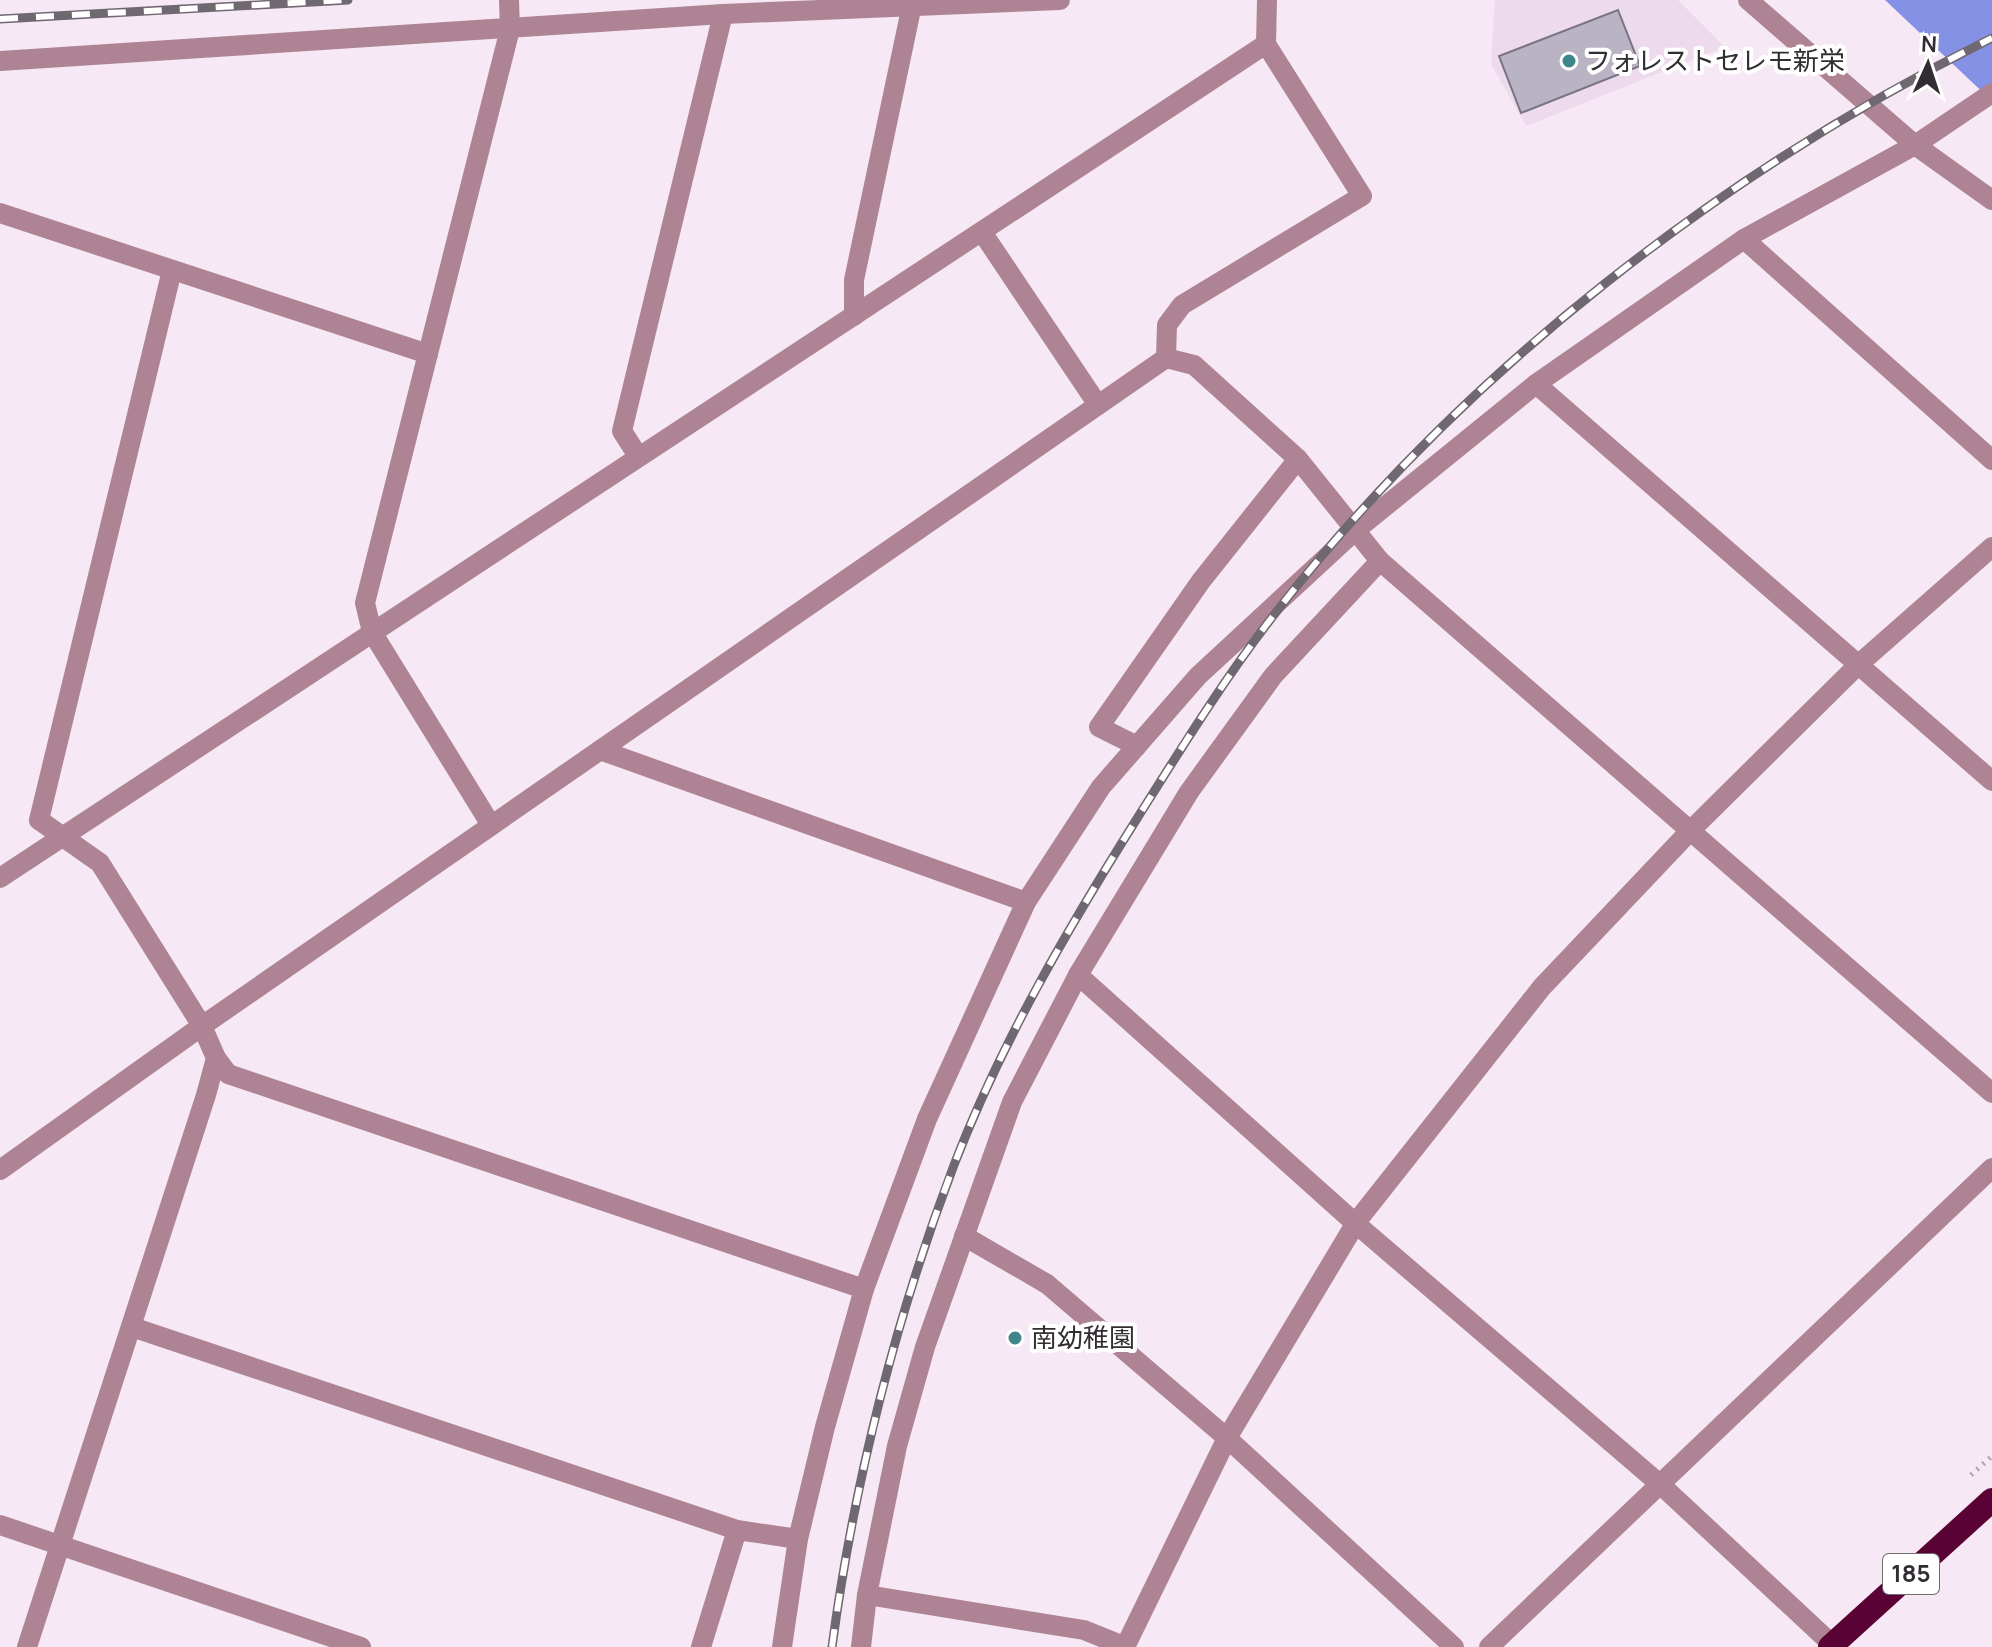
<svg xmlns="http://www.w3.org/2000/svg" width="1992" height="1647" font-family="Manrope,'Noto Sans JP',sans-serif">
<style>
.built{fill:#eddaec}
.water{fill:#8591e5}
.building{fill:#b9b3c3;stroke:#797482;stroke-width:2}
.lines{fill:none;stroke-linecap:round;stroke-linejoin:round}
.path{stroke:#aea3ad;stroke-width:5;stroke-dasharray:2 6;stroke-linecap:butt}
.minor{stroke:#ae8495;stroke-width:20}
.highway{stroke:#5a0235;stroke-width:24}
.rail-casing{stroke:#706870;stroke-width:9}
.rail{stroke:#fff;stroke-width:6;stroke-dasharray:18;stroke-linecap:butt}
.poi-dot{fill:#3e868a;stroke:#fff;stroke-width:3}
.labels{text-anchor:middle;stroke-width:8;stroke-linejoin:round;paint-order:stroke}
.shield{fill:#fff;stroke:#706c70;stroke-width:2}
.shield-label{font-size:24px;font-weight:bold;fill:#322d32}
.poi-label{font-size:26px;fill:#322d32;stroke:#fff;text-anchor:start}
</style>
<rect width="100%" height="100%" fill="#f6e8f5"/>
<polygon class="built" points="1495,0 1678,0 1725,47 1526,126 1491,64"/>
<polygon class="water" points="1885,0 1992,0 1992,101"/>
<polygon class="building" points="1618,10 1640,66 1521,113 1499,56"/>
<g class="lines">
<polyline class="path" points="1971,1475 1992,1456"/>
<g class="minor">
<polyline points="1748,0 1915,145 1992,200"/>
<polyline points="0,61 723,14 1060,0"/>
<polyline points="0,213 428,354"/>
<polyline points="982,232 1098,405"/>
<polyline points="1744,239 1992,460"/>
<polyline points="854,316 854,280 913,0"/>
<polyline points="1166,358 1167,325 1182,305 1362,196 1266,44"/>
<polyline points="1536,384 1992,781"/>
<polyline points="638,456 622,431 723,14"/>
<polyline points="1137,746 1099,727 1201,581 1298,459"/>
<polyline points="600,750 1026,902"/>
<polyline points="491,825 372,632 365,603 510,29 509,0"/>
<polyline points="0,878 1266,44 1267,0"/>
<polyline points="1078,975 1355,1223 1661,1485 1835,1647"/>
<polyline points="216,1058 228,1074 864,1289"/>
<polyline points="0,1170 202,1026 100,863 39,820 172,270"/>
<polyline points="964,1236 1047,1284 1227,1438 1454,1647"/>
<polyline points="132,1327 737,1530 798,1539"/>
<polyline points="0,1525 361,1647"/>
<polyline points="867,1595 1084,1630 1126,1647"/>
<polyline points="27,1647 206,1095 216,1058 202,1026 1166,358 1194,365 1298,459 1380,561 1992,1093"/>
<polyline points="701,1647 737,1530"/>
<polyline points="782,1647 798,1539 825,1427 864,1289 927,1119 1026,902 1101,787 1198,676 1356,530 1536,384 1744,239 1915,145 1992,93"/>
<polyline points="861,1647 867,1595 897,1446 925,1347 1012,1102 1078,975 1189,792 1273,676 1380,561"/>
<polyline points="1125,1647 1227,1438 1357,1221 1542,987 1690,831 1859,664 1992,547"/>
<polyline points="1489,1647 1992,1168"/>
</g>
<polyline class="highway" points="1830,1647 1992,1500"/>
<g class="rail-casing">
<g id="rail">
<polyline points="0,19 348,0"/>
<path d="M832,1647c22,-164 63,-327 122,-482 47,-122 114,-237 184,-348 44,-70 88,-141 139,-206 186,-239 445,-439 715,-573"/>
</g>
</g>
<use href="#rail" class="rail"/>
</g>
<g class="poi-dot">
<circle cx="1569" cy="61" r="8"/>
<circle cx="1015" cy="1338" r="8"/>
</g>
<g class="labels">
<rect class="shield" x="1883" y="1554" width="56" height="40" rx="6"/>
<g class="shield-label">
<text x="1911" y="1582">185</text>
</g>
<g class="poi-label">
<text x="1585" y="70">フォレストセレモ新栄</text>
<text x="1031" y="1347">南幼稚園</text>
</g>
</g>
<g transform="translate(1928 64) rotate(3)" stroke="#ffffff" stroke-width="6" paint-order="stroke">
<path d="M0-6L14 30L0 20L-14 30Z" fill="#322d32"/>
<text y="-12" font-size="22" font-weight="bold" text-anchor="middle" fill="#322d32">N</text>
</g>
</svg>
